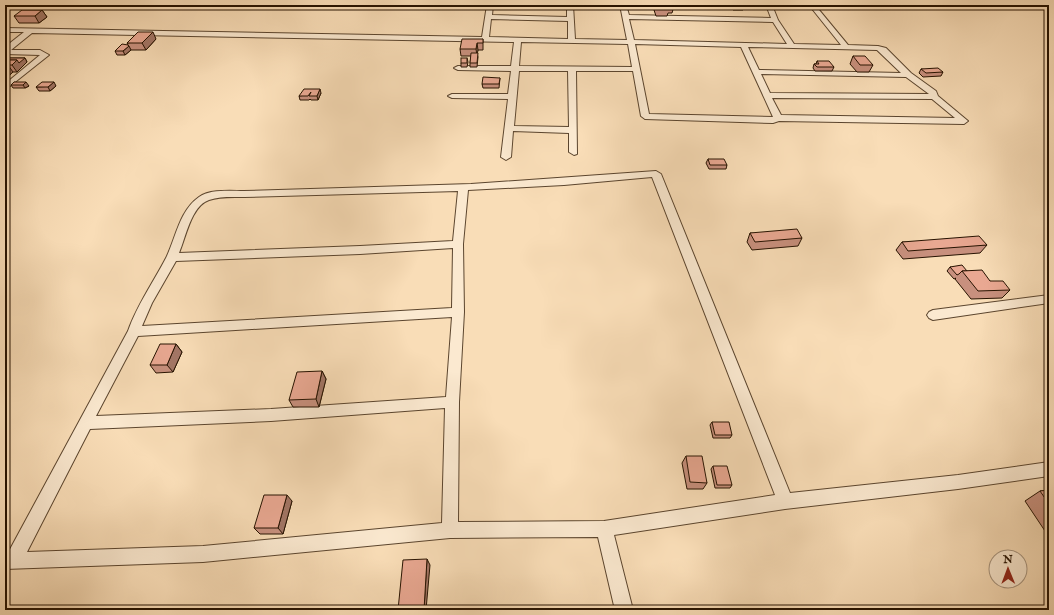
<svg xmlns="http://www.w3.org/2000/svg" width="1054" height="615" font-family="'IM FELL English',serif">
<style>
.lines{fill:none;stroke-linecap:round;stroke-linejoin:round}
.street-casing{stroke:#5b452e;stroke-width:2}
.street{fill:#fbe9d0;fill-rule:evenodd}
.wall{fill:#c8907e;stroke:#261200}
.shaded-wall{fill:#a37666;stroke:#261200}
.building{fill:#e9a892;stroke:#261200}
</style>
<rect width="100%" height="100%" fill="#f9ddb7"/>
<filter id="stains"><feTurbulence type="fractalNoise" baseFrequency=".005" numOctaves="4"/><feColorMatrix values="0 0 0 0 .2 0 0 0 0 .09 0 0 0 0 .02 0 0 0 .5 -.17"/></filter>
<radialGradient id="worn" r=".72"><stop offset=".6" stop-color="#630" stop-opacity="0"/><stop offset="1" stop-color="#630" stop-opacity=".3"/></radialGradient>
<g class="lines">
<g class="street-casing">
<g id="street">
<path d="M487,5h6l-1,10 75,2v-12h6l2,34 52,1 -7,-35h6l3,10 142,3 -5,-13h6l6,15 16,24 47,1 -32,-40h6l33,40 30,1 8,2 25,25 25,18 2,5 30,25 -4,3 -185,-3 -6,2 -128,-4 -4,-3 -8,-45h-57l1,83 -3,1 -5,-3v-19l-56,-2 -2,26 -5,3 -5,-3 7,-58 -56,-1 -4,-2 4,-2h56l3,-23 -53,-1 -4,-2 4,-2h53l3,-24 -482,-9 -21,17h29l9,5 -44,35v-6l35,-29 -35,-1v-7l19,-15h-19v-4l477,9zM491,19l77,2v18l-79,-2zM629,19l144,3 14,22 -153,-4zM521,42l107,2 4,23 -113,-1zM635,44l106,3 32,70 -124,-3zM748,47l129,3 24,23 -142,-3zM519,71h49l1,56 -55,-1zM761,74l145,3 23,17 -159,-1zM772,98l160,1 23,19 -174,-3z"/>
<path d="M656,171l5,3 129,319 168,-18 91,-13v14l-91,13 -173,20 -171,26 19,75h-18l-17,-73 -148,1 -247,24 -198,7v-16h3l120,-222c9,-26 25,-48 38,-73 10,-20 13,-47 33,-61 11,-8 31,-6 45,-6l227,-7zM652,177l123,318 -171,26 -146,1 1,-120 5,-90 -1,-68 5,-54 96,-5zM458,191l-5,50 -93,5 -181,7c7,-16 12,-47 30,-53 11,-4 24,-3 35,-3zM453,248l-1,60 -310,18 10,-23 24,-42 184,-7zM452,317l-6,80 -175,12 -175,7 42,-80zM445,408l-3,115 -239,23 -176,6 63,-123 181,-8z"/>
<polygon points="1049,295 1049,303 933,320 929,318 927,315 929,312 933,310"/>
</g>
</g>
<use href="#street" class="street"/>
</g>
<g class="wall">
<polygon points="655,5 673,5 674,6 672,13 668,13 667,16 656,16 654,10"/>
<polygon points="731,5 743,5 744,6 743,10 733,10"/>
<polygon points="42,10 47,17 39,23 19,23 14,16"/>
<polygon points="156,39 146,50 131,50 125,55 117,55 115,51 128,45 127,43"/>
<polygon points="483,39 483,50 478,50 477,53 478,57 477,67 470,67 470,63 471,56 461,56 460,49"/>
<polygon points="7,54 10,58 25,58 27,62 17,72 13,72 5,79"/>
<polygon points="853,56 873,65 869,72 857,72 850,64"/>
<polygon points="467,58 468,62 467,67 461,67 461,63"/>
<polygon points="817,61 834,67 832,71 815,71 813,68 814,64 816,64"/>
<polygon points="921,69 943,72 941,76 923,77 919,73"/>
<polygon points="500,78 499,88 483,88 482,84"/>
<polygon points="14,82 29,86 25,88 13,88 11,85"/>
<polygon points="56,86 50,91 39,91 36,87"/>
<polygon points="321,93 318,100 311,100 310,99 309,100 300,100 299,96"/>
<polygon points="708,159 727,165 726,169 709,169 706,163"/>
<polygon points="750,233 802,238 798,246 752,250 747,242"/>
<polygon points="902,242 987,245 980,253 903,259 896,250"/>
<polygon points="950,267 967,271 1010,290 1002,298 971,299 955,279 956,278 954,279 947,271"/>
<polygon points="176,344 182,352 173,372 156,373 150,365"/>
<polygon points="322,371 326,379 319,407 293,407 289,400"/>
<polygon points="712,422 732,435 730,438 713,438 710,425"/>
<polygon points="686,456 707,483 703,489 687,489 682,463"/>
<polygon points="713,466 732,485 730,488 715,488 711,469"/>
<polygon points="1049,490 1049,537 1025,501 1040,491"/>
<polygon points="292,501 283,534 260,534 254,528"/>
</g>
<g class="shaded-wall">
<polygon points="42,10 47,17 39,23 35,16"/>
<polygon points="153,32 156,39 146,50 142,43"/>
<polygon points="477,43 478,50 477,56 476,49"/>
<polygon points="129,46 131,50 125,55 123,51"/>
<polygon points="7,54 12,61 5,63 5,55"/>
<polygon points="25,58 27,62 17,72 12,65 17,60"/>
<polygon points="8,65 13,72 5,79 5,67"/>
<polygon points="26,82 29,86 25,88 23,85"/>
<polygon points="54,82 56,86 50,91 48,87"/>
<polygon points="320,89 321,93 318,100 317,96"/>
<polygon points="176,344 182,352 173,372 167,365"/>
<polygon points="322,371 326,379 319,407 316,399"/>
<polygon points="287,495 292,501 283,534 278,528"/>
<polygon points="427,559 430,565 426,610 424,610"/>
</g>
<g class="building">
<polygon points="656,5 673,5 674,6 667,6 668,9 657,9"/>
<polygon points="733,5 743,5 744,6 734,6"/>
<polygon points="22,10 42,10 35,16 14,16"/>
<polygon points="138,32 153,32 142,43 127,43"/>
<polygon points="462,39 483,39 483,43 477,43 476,49 460,49"/>
<polygon points="122,44 128,45 129,46 123,51 115,51"/>
<polygon points="471,53 478,53 477,63 470,63"/>
<polygon points="853,56 865,56 873,65 860,65"/>
<polygon points="9,58 25,58 19,63 17,60 7,60"/>
<rect x="461" y="58" width="6" height="5"/>
<polygon points="5,60 17,60 12,65 8,65 5,67"/>
<polygon points="817,61 829,61 834,67 817,67 814,64 819,64"/>
<polygon points="938,68 943,72 926,73 921,69"/>
<polygon points="483,77 500,78 499,84 482,84"/>
<polygon points="14,82 26,82 23,85 11,85"/>
<polygon points="42,82 54,82 48,87 36,87"/>
<polygon points="304,89 320,89 317,96 309,96 311,92 308,96 299,96"/>
<polygon points="708,159 724,159 727,165 710,165"/>
<polygon points="797,229 802,238 755,242 750,233"/>
<polygon points="979,236 987,245 908,251 902,242"/>
<polygon points="962,265 967,271 962,271 959,274 957,275 950,267"/>
<polygon points="982,270 990,281 1003,281 1010,290 978,291 962,271"/>
<polygon points="160,344 176,344 167,365 150,365"/>
<polygon points="322,371 316,399 289,400 297,372"/>
<polygon points="712,422 729,422 732,435 715,435"/>
<polygon points="686,456 702,456 707,483 690,482"/>
<polygon points="713,466 727,466 732,485 717,485"/>
<polygon points="1049,490 1049,504 1040,491"/>
<polygon points="264,495 287,495 278,528 254,528"/>
<polygon points="427,559 424,610 398,610 403,560"/>
</g>
<rect width="1054" height="615" fill="none" stroke="#f9ddb7" stroke-width="20"/>
<rect x="6" y="6" width="1042" height="603" fill="none" stroke="#261200" stroke-width="2"/>
<rect x="10" y="10" width="1034" height="595" fill="none" stroke="#261200"/>
<g transform="translate(1008 569) rotate(359)"><circle r="19" fill="#fbe9d0" stroke="#a6937d"/>
<path d="M0-3L7 15L0 10L-7 15Z" fill="#8f2418"/>
<text y="-6" font-size="11" font-weight="bold" text-anchor="middle" fill="#261200">N</text>
</g>
<rect width="100%" height="100%" filter="url(#stains)"/>
<rect width="100%" height="100%" fill="url(#worn)"/>
</svg>
